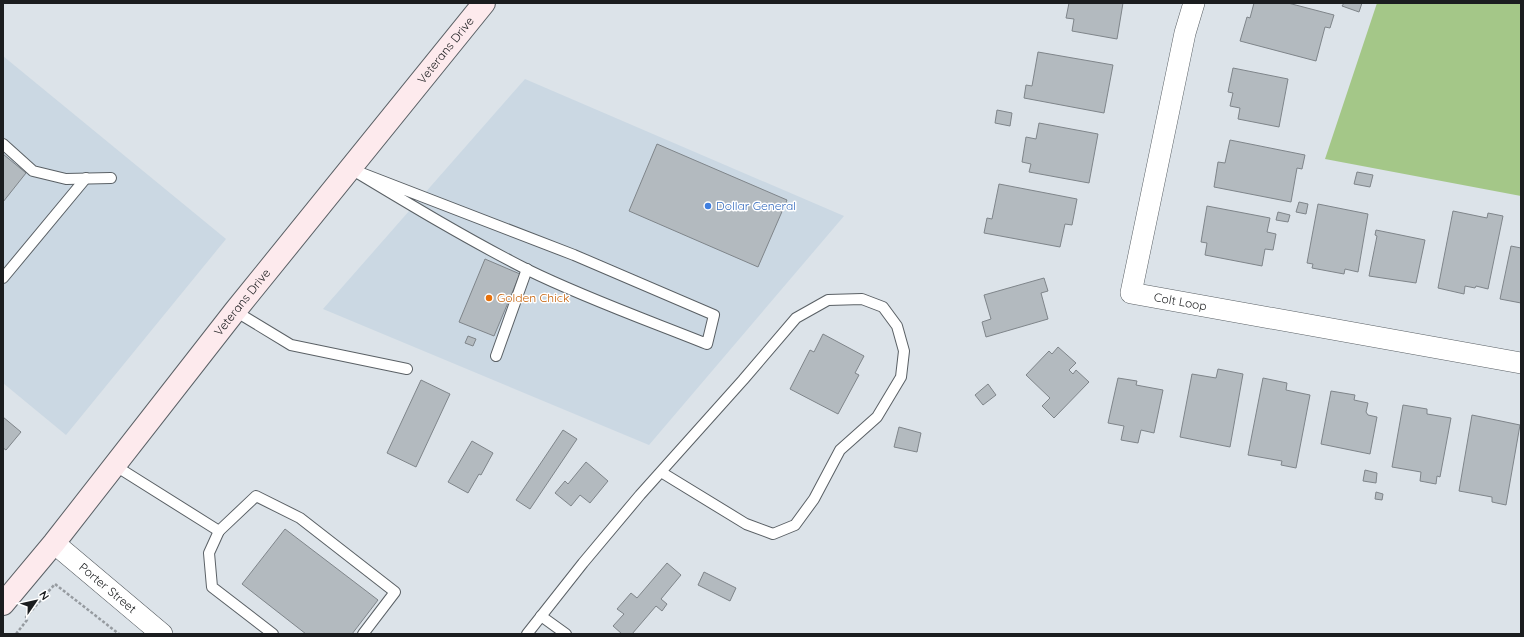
<svg xmlns="http://www.w3.org/2000/svg" width="1524" height="637" font-family="Quicksand,sans-serif">
<style>
.built{fill:#cbd8e3}
.green{fill:#a4c788}
.building{fill:#b3babf;stroke:#7f858a}
.lines{fill:none;stroke-linecap:round;stroke-linejoin:round}
.lane-casing{stroke:#5a6065;stroke-width:12}
.street-casing{stroke:#5a6065;stroke-width:22}
.secondary-casing{stroke:#5a6065;stroke-width:24}
.path{stroke:#969ba0;stroke-width:2.5;stroke-dasharray:3 2;stroke-linecap:butt}
.lane{stroke:#fff;stroke-width:10}
.street{stroke:#fff;stroke-width:21}
.secondary{stroke:#fdeaed;stroke-width:22}
.shop-dot{fill:#3f7fe0;stroke:#fff;stroke-width:1.5}
.food-dot{fill:#e8710a;stroke:#fff;stroke-width:1.5}
.labels{text-anchor:middle;stroke-width:3;stroke-linejoin:round;paint-order:stroke}
.street-label{font-size:12px;fill:#1b1d1f;stroke:#fff}
.shop-label{font-size:12px;fill:#366cbe;stroke:#fff;text-anchor:start}
.food-label{font-size:12px;fill:#c56008;stroke:#fff;text-anchor:start}
</style>
<rect width="100%" height="100%" fill="#dce3e9"/>
<g class="built">
<polygon points="3,56 226,239 66,435 3,383"/>
<polygon points="525,79 844,216 649,445 323,309"/>
</g>
<polygon class="green" points="1377,3 1521,3 1521,196 1325,159"/>
<g class="building">
<polygon points="1069,3 1123,3 1117,39 1072,31 1074,19 1066,18"/>
<polygon points="1254,3 1288,3 1334,15 1330,28 1325,27 1316,61 1240,41 1247,17 1250,18"/>
<polygon points="1344,3 1362,3 1359,12 1342,6"/>
<polygon points="1038,52 1113,65 1104,113 1024,98 1026,85 1032,86"/>
<polygon points="1233,68 1288,79 1279,127 1238,119 1240,108 1230,106 1233,93 1228,92"/>
<polygon points="997,110 1012,113 1010,126 995,123"/>
<polygon points="1039,123 1098,134 1089,183 1029,172 1031,164 1022,162 1026,137 1036,139"/>
<polygon points="1230,140 1305,155 1302,169 1297,168 1291,202 1214,187 1218,162 1225,163"/>
<polygon points="657,144 787,200 758,267 629,211"/>
<polygon points="3,154 26,173 3,202"/>
<polygon points="1357,172 1373,175 1370,187 1354,184"/>
<polygon points="999,184 1077,199 1072,225 1065,224 1060,247 984,233 987,218 992,219"/>
<polygon points="1299,202 1308,204 1306,214 1296,212"/>
<polygon points="1318,204 1368,214 1358,272 1345,269 1344,274 1312,268 1313,264 1307,263"/>
<polygon points="1207,206 1270,218 1267,232 1276,234 1273,250 1265,249 1262,266 1205,255 1207,243 1201,242"/>
<polygon points="1453,211 1487,218 1488,213 1503,216 1488,289 1476,286 1475,288 1465,286 1464,294 1438,288"/>
<polygon points="1278,212 1290,215 1288,222 1276,220"/>
<polygon points="1376,230 1425,240 1416,283 1369,276 1377,236 1375,235"/>
<polygon points="1511,246 1521,248 1521,303 1500,299"/>
<polygon points="485,259 520,274 494,336 459,322"/>
<polygon points="1044,278 1048,291 1041,293 1048,319 986,337 982,322 991,319 984,295"/>
<polygon points="823,334 864,356 855,373 859,375 838,414 790,389 810,350 814,352"/>
<polygon points="468,336 476,339 473,346 465,343"/>
<polygon points="1058,347 1076,363 1069,370 1073,374 1076,370 1089,382 1054,418 1042,406 1050,398 1026,375 1049,351 1052,354"/>
<polygon points="1218,369 1243,374 1230,447 1180,437 1192,374 1216,378"/>
<polygon points="1118,378 1137,381 1136,385 1163,390 1154,433 1141,430 1138,443 1121,440 1124,426 1108,423"/>
<polygon points="1263,378 1287,383 1286,390 1310,395 1296,468 1281,465 1282,461 1248,455"/>
<polygon points="421,380 450,394 416,467 387,453"/>
<polygon points="988,384 996,395 983,405 975,395"/>
<polygon points="1331,391 1355,395 1354,400 1368,403 1366,412 1368,415 1377,417 1370,454 1321,444"/>
<polygon points="1403,405 1427,409 1427,414 1451,418 1440,477 1437,476 1436,484 1420,481 1421,472 1392,467"/>
<polygon points="1472,415 1520,425 1506,505 1492,502 1492,497 1459,491"/>
<polygon points="3,417 21,432 6,450 3,448"/>
<polygon points="899,427 921,433 917,452 894,447"/>
<polygon points="563,430 577,439 530,509 516,500"/>
<polygon points="472,441 493,453 481,475 479,474 468,493 448,482"/>
<polygon points="586,462 608,481 590,503 580,495 571,506 555,493 565,481 568,484"/>
<polygon points="1365,470 1377,473 1376,483 1363,481"/>
<polygon points="1376,492 1383,494 1382,500 1375,499"/>
<polygon points="285,529 378,600 352,634 306,634 242,584"/>
<polygon points="667,563 681,575 661,599 667,604 662,611 656,606 632,634 622,634 613,626 624,614 617,609 631,593 637,598"/>
<polygon points="704,572 736,588 730,601 698,585"/>
</g>
<g class="lines">
<g class="lane-casing">
<g id="lane">
<polyline points="3,144 33,171 66,179 111,178"/>
<path d="M351,169l223,86 140,60 -7,29c-60,-24 -122,-46 -179,-74 -61,-31 -119,-66 -177,-101z"/>
<polyline points="3,278 86,178"/>
<polyline points="235,311 291,345 407,369"/>
<polyline points="496,356 527,269"/>
<polyline points="114,465 219,531 256,496 300,518 395,592 363,634"/>
<polyline points="219,531 209,553 212,587 273,634"/>
<polyline points="541,616 566,634"/>
<polyline points="527,634 583,563 640,495 743,380 796,318 828,300 862,299 883,307 897,326 904,351 901,377 877,417 840,450 814,499 795,525 773,534 746,524 661,472"/>
</g>
</g>
<g class="street-casing">
<g id="street">
<path id="s1" d="M1194,3l-9,30 -54,260 390,70"/>
<path id="s2" d="M54,543l108,91"/>
</g>
</g>
<g class="secondary-casing">
<g id="secondary">
<path id="s3" d="M3,604l51,-61 181,-232 249,-308"/>
</g>
</g>
<polyline class="path" points="16,634 27,620 26,617 55,584 119,634"/>
<use href="#lane" class="lane"/>
<use href="#street" class="street"/>
<use href="#secondary" class="secondary"/>
</g>
<circle class="shop-dot" cx="708" cy="206" r="4"/>
<circle class="food-dot" cx="489" cy="298" r="4"/>
<g class="labels">
<g class="street-label">
<text dy="4" stroke="none"><textPath href="#s3" startOffset="709">Veterans Drive</textPath></text>
<text dy="4" stroke="none"><textPath href="#s1" startOffset="347">Colt Loop</textPath></text>
<text dy="4" stroke="none"><textPath href="#s3" startOffset="385">Veterans Drive</textPath></text>
<text dy="4" stroke="none"><textPath href="#s2" startOffset="70">Porter Street</textPath></text>
</g>
<g class="shop-label">
<text x="716" y="210">Dollar General</text>
</g>
<g class="food-label">
<text x="497" y="302">Golden Chick</text>
</g>
</g>
<rect width="1524" height="637" fill="none" stroke="#1b1d1f" stroke-width="8"/>
<g transform="translate(36 601) rotate(56)" stroke="#ffffff" stroke-width="3" paint-order="stroke">
<path d="M0-3L7 15L0 10L-7 15Z" fill="#1b1d1f"/>
<text y="-6" font-size="11" font-weight="bold" text-anchor="middle" fill="#1b1d1f">N</text>
</g>
</svg>
